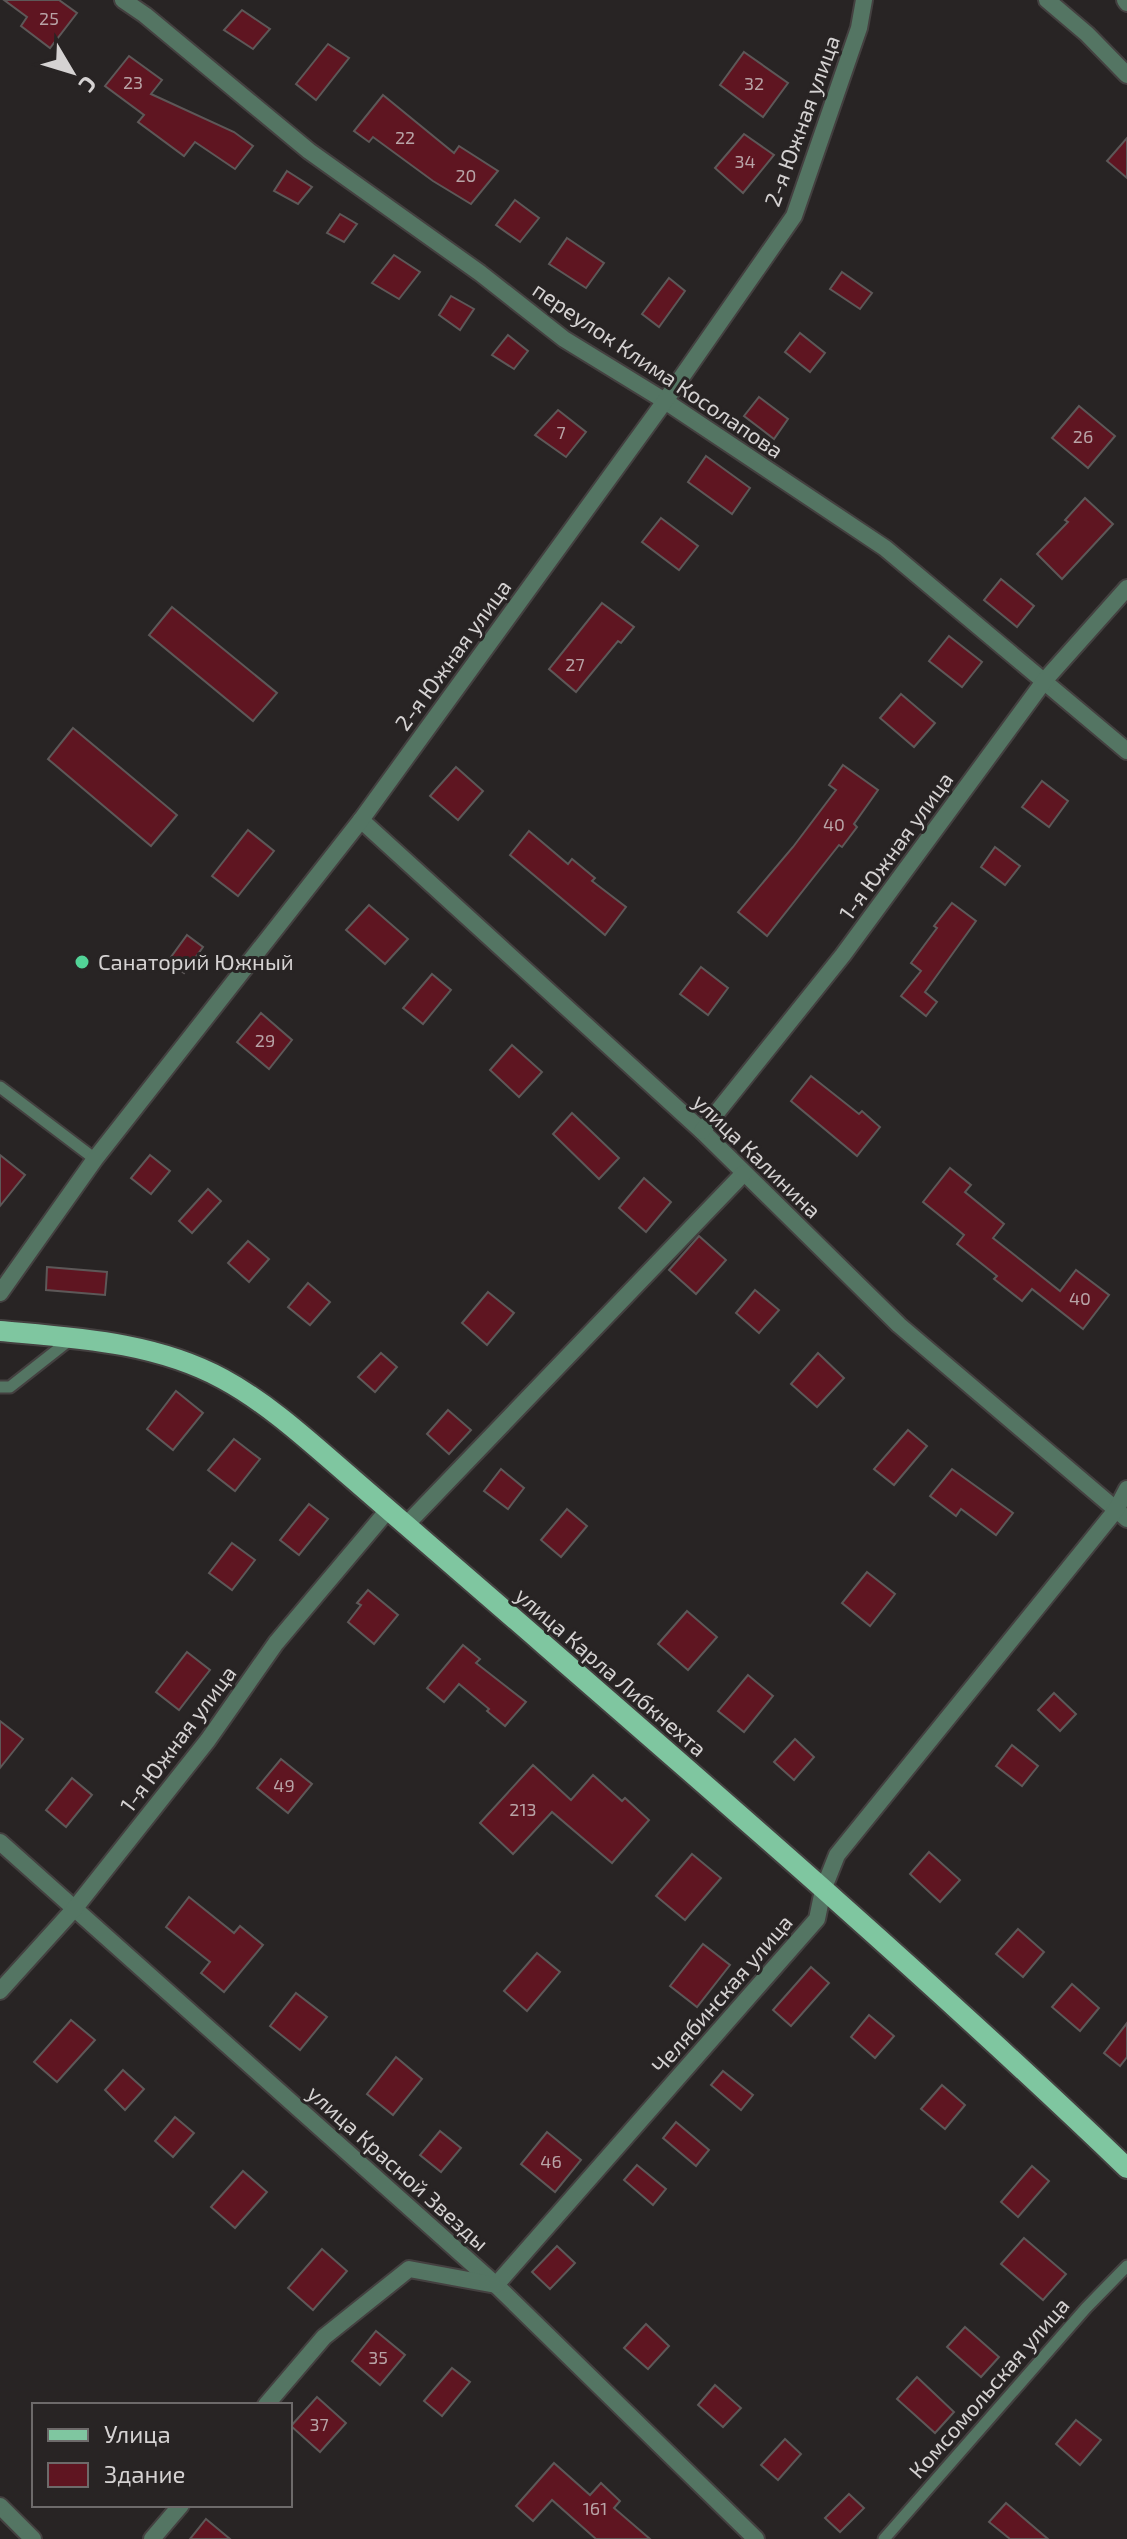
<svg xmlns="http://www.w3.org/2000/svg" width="1127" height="2539" font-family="'Exo 2',sans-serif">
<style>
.building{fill:#5f1521;stroke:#5d5858;stroke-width:2}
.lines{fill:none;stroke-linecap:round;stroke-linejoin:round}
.service-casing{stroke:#444040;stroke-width:15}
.minor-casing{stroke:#444040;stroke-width:20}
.primary-casing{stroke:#444040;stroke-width:24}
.service{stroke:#547563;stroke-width:11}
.minor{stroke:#547563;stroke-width:16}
.primary{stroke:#7fc6a0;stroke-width:20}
.poi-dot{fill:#52d397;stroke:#282424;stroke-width:3}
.labels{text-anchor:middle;stroke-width:6;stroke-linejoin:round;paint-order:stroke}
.number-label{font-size:18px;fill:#b8a3a6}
.street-label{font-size:22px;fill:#d5d2d2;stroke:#282424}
.poi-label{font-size:22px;fill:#d5d2d2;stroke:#282424;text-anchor:start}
</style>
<rect width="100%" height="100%" fill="#282424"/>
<g class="building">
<polygon points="4,0 59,0 77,13 50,48 21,26 27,17"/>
<polygon points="242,10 270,29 253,49 224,30"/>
<polygon points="328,44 349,58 316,100 296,84"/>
<polygon points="744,52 788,83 763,117 720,85"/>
<polygon points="129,56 162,80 151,94 234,132 253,146 235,169 195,142 184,156 138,122 144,115 105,86"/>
<polygon points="383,95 454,153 459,146 498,171 471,204 433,181 373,137 369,142 354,131"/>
<polygon points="744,134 774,155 743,193 715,168"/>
<polygon points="1127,138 1127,178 1107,161"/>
<polygon points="287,171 312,187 298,204 274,191"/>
<polygon points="515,200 539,218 520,242 496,225"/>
<polygon points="340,214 357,224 344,242 327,233"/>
<polygon points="567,238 604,263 586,288 549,264"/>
<polygon points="394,255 420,272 399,299 372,283"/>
<polygon points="842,272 872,293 860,309 830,289"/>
<polygon points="669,278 685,291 659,327 642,314"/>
<polygon points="451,296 474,309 460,330 439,315"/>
<polygon points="800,333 825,353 810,372 785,352"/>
<polygon points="508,335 528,351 514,369 492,355"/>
<polygon points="759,397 788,419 774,439 744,416"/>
<polygon points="1079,406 1115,436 1088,468 1052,438"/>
<polygon points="558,410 586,432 566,457 535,435"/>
<polygon points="706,456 750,488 732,514 688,482"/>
<polygon points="1085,498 1113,524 1062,579 1037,554 1068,522 1065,520"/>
<polygon points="661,518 698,546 679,570 642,542"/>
<polygon points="1001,579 1034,606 1017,627 984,600"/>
<polygon points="602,603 634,627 621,643 618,641 576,692 549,669"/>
<polygon points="172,607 277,693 253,721 149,635"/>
<polygon points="949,636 982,662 962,687 929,661"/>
<polygon points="901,694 935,723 914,747 880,718"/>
<polygon points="73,728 177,815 151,846 48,759"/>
<polygon points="843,765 878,790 854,824 857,827 842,847 839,845 767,936 738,912 793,847 836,790 829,785"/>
<polygon points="456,767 483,791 458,820 430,796"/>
<polygon points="1042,781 1068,801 1049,827 1022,807"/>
<polygon points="248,830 274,851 238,896 212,876"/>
<polygon points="529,831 568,864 572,859 595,878 592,881 626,907 605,935 510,855"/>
<polygon points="995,847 1020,866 1005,885 981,867"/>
<polygon points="952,903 976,921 925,992 937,1002 926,1016 901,996 921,971 911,963 937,928 934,926"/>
<polygon points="369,905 408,939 385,964 346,930"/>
<polygon points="187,935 203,947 184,973 168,961"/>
<polygon points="701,967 728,988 708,1015 680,994"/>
<polygon points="432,974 451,990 423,1024 403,1008"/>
<polygon points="261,1013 292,1040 269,1069 237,1042"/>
<polygon points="512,1045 542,1072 519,1097 490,1070"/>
<polygon points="811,1076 859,1114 862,1111 880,1127 857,1156 791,1101"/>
<polygon points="572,1113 619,1158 599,1179 553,1134"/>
<polygon points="0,1155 25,1175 0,1206"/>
<polygon points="150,1155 170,1171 151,1194 131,1178"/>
<polygon points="950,1168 971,1185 965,1192 1004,1224 993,1238 1060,1291 1076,1270 1109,1295 1083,1329 1032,1289 1022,1301 994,1279 997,1276 957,1244 964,1235 923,1202"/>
<polygon points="644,1178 671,1202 646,1232 619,1208"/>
<polygon points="208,1189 221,1201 192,1233 179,1221"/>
<polygon points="699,1236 726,1260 696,1294 669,1270"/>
<polygon points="248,1241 269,1259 249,1282 228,1263"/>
<polygon points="47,1267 107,1272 105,1295 46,1290"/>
<polygon points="308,1283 330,1302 310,1325 288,1307"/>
<polygon points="755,1290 779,1310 759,1333 736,1313"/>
<polygon points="488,1292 514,1313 487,1345 462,1323"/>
<polygon points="381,1353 397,1367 375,1392 358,1377"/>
<polygon points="818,1353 844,1378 817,1407 791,1384"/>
<polygon points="176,1391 203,1413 173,1450 147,1429"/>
<polygon points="448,1410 471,1430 449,1454 427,1434"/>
<polygon points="908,1430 927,1446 894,1485 874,1469"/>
<polygon points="234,1439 260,1459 235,1491 208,1470"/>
<polygon points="501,1469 524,1488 508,1509 484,1491"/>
<polygon points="952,1469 1013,1513 996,1535 961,1509 956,1516 930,1496"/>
<polygon points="309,1504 328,1519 299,1555 280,1540"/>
<polygon points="567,1509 587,1526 561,1557 541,1540"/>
<polygon points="232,1543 255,1560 232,1590 209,1573"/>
<polygon points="867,1572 895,1594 870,1626 842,1603"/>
<polygon points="368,1590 398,1615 374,1644 348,1622 361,1605 357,1603"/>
<polygon points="687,1611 717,1637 688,1670 658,1644"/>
<polygon points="463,1645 480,1659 476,1663 526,1702 505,1726 487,1711 489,1709 459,1684 444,1702 427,1688"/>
<polygon points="187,1652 210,1670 179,1710 156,1692"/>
<polygon points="748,1675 773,1696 744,1732 718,1711"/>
<polygon points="1054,1693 1076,1714 1060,1731 1038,1710"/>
<polygon points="0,1721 23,1739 0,1768"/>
<polygon points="795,1739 814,1757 794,1780 774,1762"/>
<polygon points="1012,1745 1038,1766 1022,1786 996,1766"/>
<polygon points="281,1759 312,1784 288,1813 257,1788"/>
<polygon points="533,1765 571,1800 593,1775 622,1801 625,1798 649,1820 612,1863 552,1812 513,1854 480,1823"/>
<polygon points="72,1778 92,1795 66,1827 46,1810"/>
<polygon points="929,1852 960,1880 940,1902 910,1874"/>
<polygon points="692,1854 721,1878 685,1920 656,1896"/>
<polygon points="189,1897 234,1933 240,1926 263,1945 224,1992 201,1973 210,1962 166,1927"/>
<polygon points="1018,1929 1044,1952 1023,1977 996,1954"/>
<polygon points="703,1944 730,1965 697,2007 670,1986"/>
<polygon points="537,1953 560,1972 527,2011 504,1991"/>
<polygon points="811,1967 829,1983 791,2026 773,2010"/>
<polygon points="1072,1984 1099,2008 1080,2031 1052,2007"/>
<polygon points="296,1993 327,2017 300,2050 270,2026"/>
<polygon points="869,2015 894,2036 875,2058 851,2037"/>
<polygon points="71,2020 95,2040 57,2082 34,2062"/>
<polygon points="1127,2023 1127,2057 1120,2066 1104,2053"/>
<polygon points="396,2057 422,2079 393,2115 367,2094"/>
<polygon points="123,2070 144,2089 125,2110 105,2090"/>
<polygon points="723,2071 753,2095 741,2110 711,2085"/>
<polygon points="942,2085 965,2105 945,2129 921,2109"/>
<polygon points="175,2117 194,2133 173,2157 155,2141"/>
<polygon points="676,2122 709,2150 696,2166 663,2138"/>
<polygon points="440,2131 461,2148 441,2172 420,2155"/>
<polygon points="547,2132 581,2160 555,2192 521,2164"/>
<polygon points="637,2165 666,2189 653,2205 624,2180"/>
<polygon points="1032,2166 1049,2181 1018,2217 1001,2202"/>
<polygon points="243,2171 267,2192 235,2228 211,2207"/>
<polygon points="1024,2238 1066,2274 1043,2300 1001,2264"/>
<polygon points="557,2246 575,2263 550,2289 532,2272"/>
<polygon points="322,2249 347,2271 313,2310 288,2288"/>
<polygon points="646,2324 669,2346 648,2369 624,2348"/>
<polygon points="965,2327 999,2357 981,2377 947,2347"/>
<polygon points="376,2331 405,2355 380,2385 352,2361"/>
<polygon points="452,2368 470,2382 442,2416 424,2401"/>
<polygon points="917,2377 954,2412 935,2433 897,2399"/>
<polygon points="715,2385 741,2408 723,2427 698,2405"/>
<polygon points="317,2397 346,2423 320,2452 291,2426"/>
<polygon points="1076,2420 1101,2440 1080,2465 1056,2444"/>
<polygon points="785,2439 801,2454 778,2480 761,2465"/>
<polygon points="554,2463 590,2495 601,2483 620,2501 614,2508 650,2539 596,2539 552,2500 533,2521 516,2506"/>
<polygon points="849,2494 864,2508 840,2532 825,2518"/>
<polygon points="1006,2503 1048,2539 1010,2539 989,2522"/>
<polygon points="206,2519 230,2539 190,2539"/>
</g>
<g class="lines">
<g class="service-casing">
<g id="service">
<polyline points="0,1087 95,1159"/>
<polyline points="0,1387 10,1387 71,1339"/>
<polyline points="884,2539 1086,2308 1127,2266"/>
</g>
</g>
<g class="minor-casing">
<g id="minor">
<polyline points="123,0 145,15 309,151 480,273 564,339 665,401 885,548 1127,751"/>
<polyline points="1047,0 1087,34 1127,75"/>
<polyline points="1125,0 1127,3"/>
<polyline points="361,820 702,1131 899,1325 1127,1519"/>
<polyline points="702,1131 843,955 1045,680 1127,588"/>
<polyline points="0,1293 95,1159 361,820 665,401 794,216 859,28 864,0"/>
<polyline points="406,1525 744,1173"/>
<polyline points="0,1842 496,2285 756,2539"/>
<polyline points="0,1991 75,1908 208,1740 276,1643 388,1510"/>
<polyline points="266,2405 324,2337 409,2269 496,2285 817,1919 823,1890 837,1855 1116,1510 1127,1489"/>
<polyline points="0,2506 33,2539"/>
<polyline points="152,2539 181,2505"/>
</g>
</g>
<g class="primary-casing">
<path id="primary" d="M0,1331c76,7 155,11 223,48 48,26 90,66 131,101 54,47 109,94 163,141 206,179 413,358 610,547"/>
</g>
<use href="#service" class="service"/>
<use href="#minor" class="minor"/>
<use href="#primary" class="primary"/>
</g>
<circle class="poi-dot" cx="82" cy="962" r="8"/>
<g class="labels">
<g class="number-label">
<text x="49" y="25">25</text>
<text x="133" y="89">23</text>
<text x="754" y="90">32</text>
<text x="405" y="144">22</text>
<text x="745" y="168">34</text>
<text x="466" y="182">20</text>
<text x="561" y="439">7</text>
<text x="1083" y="443">26</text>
<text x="575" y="671">27</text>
<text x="834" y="831">40</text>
<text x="265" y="1047">29</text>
<text x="1080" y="1305">40</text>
<text x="284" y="1792">49</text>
<text x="523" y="1816">213</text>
<text x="551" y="2168">46</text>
<text x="378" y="2364">35</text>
<text x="319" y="2431">37</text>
<text x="595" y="2515">161</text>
</g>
<g class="street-label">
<text transform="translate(802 121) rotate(-70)" y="8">2-я Южная улица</text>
<text transform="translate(658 370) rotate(34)" y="8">переулок Клима Косолапова</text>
<text transform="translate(453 655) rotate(-54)" y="8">2-я Южная улица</text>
<text transform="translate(896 846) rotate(-54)" y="8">1-я Южная улица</text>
<text transform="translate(757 1156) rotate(44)" y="8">улица Калинина</text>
<text transform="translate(611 1672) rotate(41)" y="8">улица Карла Либкнехта</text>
<text transform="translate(178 1739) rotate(-53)" y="8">1-я Южная улица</text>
<text transform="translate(722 1994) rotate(-49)" y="8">Челябинская улица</text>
<text transform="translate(398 2168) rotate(42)" y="8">улица Красной Звезды</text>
<text transform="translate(989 2388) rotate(-49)" y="8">Комсомольская улица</text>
</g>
<g class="poi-label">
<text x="98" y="970">Санаторий Южный</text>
</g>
</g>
<rect x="32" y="2403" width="260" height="104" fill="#282424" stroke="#6d6a6a" stroke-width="2"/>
<rect x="48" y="2429" width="40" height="12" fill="#7fc6a0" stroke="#6d6a6a" stroke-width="2"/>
<text x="104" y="2443" font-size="24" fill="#d5d2d2">Улица</text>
<rect x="48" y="2463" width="40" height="24" fill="#5f1521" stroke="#6d6a6a" stroke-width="2"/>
<text x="104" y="2483" font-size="24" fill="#d5d2d2">Здание</text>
<g transform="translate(72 72) rotate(128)" stroke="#282424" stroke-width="6" paint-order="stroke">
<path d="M0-6L14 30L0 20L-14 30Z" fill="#d5d2d2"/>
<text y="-12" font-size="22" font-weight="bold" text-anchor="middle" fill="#d5d2d2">С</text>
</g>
</svg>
